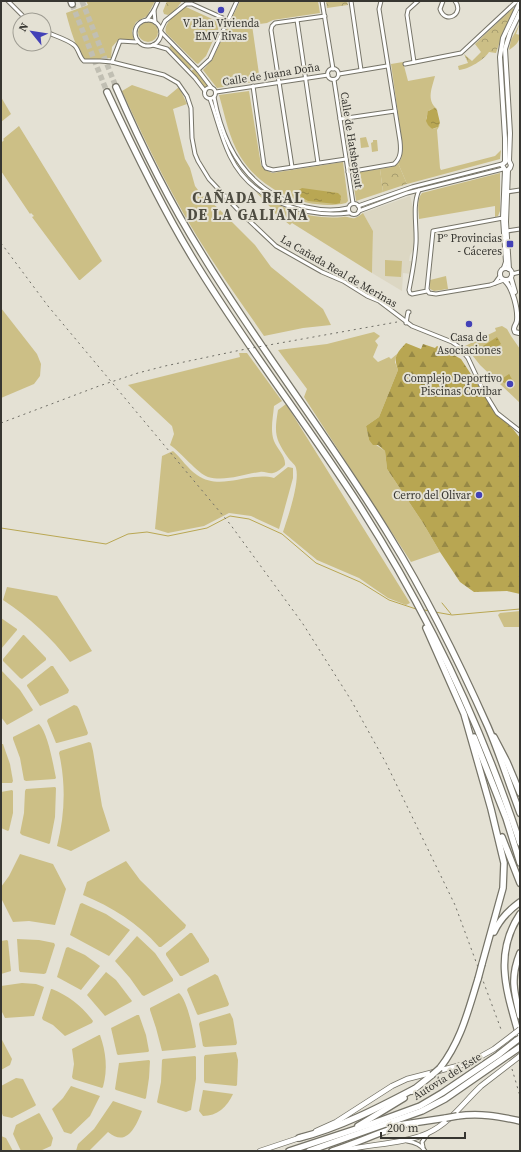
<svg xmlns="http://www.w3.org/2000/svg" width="521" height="1152" font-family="'Source Serif 4',serif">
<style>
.built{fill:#dcd7c3}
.green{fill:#ccbf86}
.forest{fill:url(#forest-firs)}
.park{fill:url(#park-crowns)}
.water{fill:url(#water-ripples)}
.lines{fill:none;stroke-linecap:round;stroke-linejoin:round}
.stream{stroke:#b9a753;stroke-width:1}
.motorway-tunnel{stroke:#c1bfb3;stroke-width:5.5;stroke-dasharray:5.5 3;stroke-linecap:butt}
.minor-casing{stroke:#767468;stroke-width:5}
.tertiary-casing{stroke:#767468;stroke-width:6}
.secondary-casing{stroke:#767468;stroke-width:6}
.motorway-casing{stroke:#767468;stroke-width:8}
.minor{stroke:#fff;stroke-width:3}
.tertiary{stroke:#fff;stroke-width:4}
.secondary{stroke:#fff;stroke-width:4.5}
.motorway{stroke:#fff;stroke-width:5.5}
.rail{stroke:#706f67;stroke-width:1;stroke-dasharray:2 4;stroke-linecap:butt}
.secondary-bridge-casing{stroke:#767468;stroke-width:6;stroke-linecap:butt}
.motorway-bridge-casing{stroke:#767468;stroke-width:8;stroke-linecap:butt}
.secondary-bridge{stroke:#fff;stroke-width:4.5}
.motorway-bridge{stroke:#fff;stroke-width:5.5}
.poi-dot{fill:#4341b7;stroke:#e4e1d4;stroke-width:1.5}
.labels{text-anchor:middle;stroke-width:4;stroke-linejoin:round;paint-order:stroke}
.poi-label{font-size:11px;fill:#373631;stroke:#e4e1d4;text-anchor:end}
.street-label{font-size:11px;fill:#373631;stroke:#e4e1d4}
.district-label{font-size:15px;font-weight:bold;letter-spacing:1px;fill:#4e4c41;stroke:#e4e1d4}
</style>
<defs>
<pattern id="forest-firs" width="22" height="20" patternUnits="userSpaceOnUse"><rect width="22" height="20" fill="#b8a652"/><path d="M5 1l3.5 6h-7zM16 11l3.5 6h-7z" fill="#968845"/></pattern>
<pattern id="park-crowns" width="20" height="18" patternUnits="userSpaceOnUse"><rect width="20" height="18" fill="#ccbf86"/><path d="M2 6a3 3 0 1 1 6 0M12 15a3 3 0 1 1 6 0" fill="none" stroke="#a69c6e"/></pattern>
<pattern id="water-ripples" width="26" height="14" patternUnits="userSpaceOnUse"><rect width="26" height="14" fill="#b9a753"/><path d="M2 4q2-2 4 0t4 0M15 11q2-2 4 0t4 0" fill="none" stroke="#978945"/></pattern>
</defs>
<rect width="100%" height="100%" fill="#e4e1d4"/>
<polygon class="built" points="410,196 414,212 415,234 414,248 410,255 409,261 412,261 411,274 403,273 402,291 372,273 373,231 363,213"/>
<g class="green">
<path d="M86,1h69l-8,15 -11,6 -2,4 -2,5 2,10 -7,-2 -9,1 -6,7 -1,11 -24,2c-10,-5 -18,-36 -21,-47l22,-8z"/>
<polygon points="240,1 318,1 320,13 273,20 267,23 252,25 260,81 217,88 203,70 212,60"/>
<path d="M184,7h2l35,16 -15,33 -8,8 -2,-1 -30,-30c-3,-11 11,-18 18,-26z"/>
<circle cx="148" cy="32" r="10"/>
<path d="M520,23l-4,11 4,1c-1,8 -5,11 -11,15l2,-10z"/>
<polygon points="171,45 192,67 189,70 169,48"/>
<path d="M403,62l5,19 27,-5c-3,12 -9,24 2,33l-8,1 -3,9 6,10 4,-1 4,-3 -3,5 3,38 1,2 54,-14 6,-6 -1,9 -93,25 -9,-21 3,-4 2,-10 -12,-85z"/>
<polygon points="194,69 208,86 205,88 191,71"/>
<path d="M132,85l35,12 12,-10 8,17 -14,5 12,50 5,9 5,18 6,8 17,14 37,37 16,22 52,42 8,16 -28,3 -39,8c-17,-25 -34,-48 -50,-73 -36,-54 -65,-113 -92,-172z"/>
<path d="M249,91l12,74 3,4 8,4 71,-11 5,39 -2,2c-39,9 -86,-13 -106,-47 -11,-18 -15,-40 -21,-61z"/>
<polygon points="1,97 11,114 1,122"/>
<polygon points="19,126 102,261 80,280 79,280 32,217 34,216 31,213 30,214 1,171 1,143 4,140 3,139"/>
<polygon points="366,137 369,147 361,148 360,138"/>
<polygon points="373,140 377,140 378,151 372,152 371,143 373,142"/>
<polygon points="380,169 383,192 356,201 352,173"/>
<path d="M500,173v38l-2,5 -3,1v-11l-76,13c0,-8 -3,-19 3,-26z"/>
<path d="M256,192c27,18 55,28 87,25 5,-1 8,2 12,1 3,-1 5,-3 8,-5l10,18 -1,42 -80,-50 -2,2 -18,-14 1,-1z"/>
<polygon points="385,260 402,261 401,277 385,276"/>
<polygon points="446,276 448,289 434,291 430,289 430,280"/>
<polygon points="1,308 37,354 41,364 40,376 34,384 1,398"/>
<polygon points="502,326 507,329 511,336 520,349 520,403 480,365 465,346 496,331 495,328"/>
<polygon points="374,332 380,336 375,341 378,345 373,357 378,362 389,357 391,359 397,354 395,362 398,370 379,417 366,426 369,440 385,451 387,469 423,523 440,552 411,562 304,397 307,389 278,350 327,344"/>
<path d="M239,353h8l35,48 -8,5c-1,12 -4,24 0,35 3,8 12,15 11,24 -3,3 -7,7 -12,8 -4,1 -9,-2 -13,-1 -16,2 -35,10 -52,5 -11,-4 -27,-25 -38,-32l4,-11 -2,-8 -44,-41 112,-28z"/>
<path d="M286,404l124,199 -4,2 -18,-7 -29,-20 -42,-18 -34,-28c5,-15 17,-50 13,-64 -1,-4 -5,-6 -7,-9 -14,-20 -15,-25 -11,-49z"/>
<path d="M173,451c8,7 15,18 24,24 24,17 52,-4 77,3l14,-11 5,1v10l-14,51 -28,-13 -22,-3 -25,13 -36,7 -13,-4 7,-73z"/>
<path d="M7,587l50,9 35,55 -22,11c-19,-25 -40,-44 -67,-62z"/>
<polygon points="520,611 520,627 504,627 498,615 500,613"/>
<polygon points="1,618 17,629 17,630 1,649"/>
<polygon points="23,635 24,635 46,658 46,660 22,679 20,678 3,661 3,659"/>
<polygon points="51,666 53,666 69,690 68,693 40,706 27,686 27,685"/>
<polygon points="1,670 20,690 33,710 32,711 7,725 1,717"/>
<polygon points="74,705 77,706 79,709 88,733 87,735 57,743 56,743 47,721 48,719"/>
<path d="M39,724c9,9 14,40 17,54l-1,1 -29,2 -2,-1 -4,-22 -7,-19v-2z"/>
<path d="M89,742l2,1 2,8 9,55 8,25 -39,20 -14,-5c8,-31 9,-62 2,-93l1,-2z"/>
<polygon points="1,744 3,744 10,764 13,781 12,783 1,783"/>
<polygon points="55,787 56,788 55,817 50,843 49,844 22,835 20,833 24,813 25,791 26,789"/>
<polygon points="12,790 13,791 13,813 9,830 8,831 1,828 1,792"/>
<polygon points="20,854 53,864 66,889 55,925 29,921 13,922 1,898 1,887 9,876"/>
<path d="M126,861l14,19 46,45 -1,3 -24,19h-2c-21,-24 -47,-40 -76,-52l4,-13z"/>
<polygon points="82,903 106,914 130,930 109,956 70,935 80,904"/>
<polygon points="190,933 192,933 209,959 209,962 182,976 180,976 166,955 166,953"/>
<polygon points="137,936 155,953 173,979 173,981 144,996 142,995 130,978 115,961"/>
<polygon points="17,939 39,940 54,943 55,945 46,973 44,974 20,972 19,970"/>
<polygon points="7,940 8,941 11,971 1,974 1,941"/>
<polygon points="68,947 85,955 100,966 81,990 57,977 66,948"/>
<polygon points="106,972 116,980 132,1001 131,1002 105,1016 87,995"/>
<polygon points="215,974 218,976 229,1004 228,1006 198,1015 197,1014 187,990 188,988"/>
<polygon points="22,983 36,984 44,987 34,1016 5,1018 1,1010 1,986"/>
<path d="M51,989h1c17,7 30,17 41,32l-1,2 -27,13 -12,-11 -10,-5 -1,-2z"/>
<path d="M179,993c9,8 15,41 17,54l-2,1 -32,3 -6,-23 -6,-18v-2z"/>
<polygon points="230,1013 233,1019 237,1043 236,1045 205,1047 203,1046 199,1024 200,1022"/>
<polygon points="137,1015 139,1015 146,1035 149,1051 148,1052 118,1055 117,1054 111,1028"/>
<path d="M99,1035h1c6,17 8,34 3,52l-1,1 -29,-9 -1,-2 2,-13 -2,-15z"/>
<polygon points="1,1038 12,1059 10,1065 1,1070"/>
<polygon points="236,1052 238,1060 237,1085 236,1086 205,1083 204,1081 204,1057 205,1055"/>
<polygon points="195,1056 196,1057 196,1079 191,1110 186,1112 158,1103 157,1102 161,1082 162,1060 163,1059"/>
<polygon points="149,1060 150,1061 149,1078 146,1098 145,1099 116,1090 115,1089 119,1063"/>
<polygon points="16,1078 23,1079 36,1105 35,1106 12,1118 3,1116 1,1111 1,1086"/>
<polygon points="71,1086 100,1096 90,1116 71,1134 64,1132 52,1109 63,1098"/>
<path d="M203,1090l30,4c-6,13 -16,22 -30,22l-4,-5z"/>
<path d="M113,1101l29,10c-6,15 -15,37 -34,21l-19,19h-13l2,-7 16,-15z"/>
<polygon points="39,1113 40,1114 53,1138 51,1146 40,1151 21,1151 13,1134 16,1125"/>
<polygon points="1,1136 6,1138 13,1151 1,1151"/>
</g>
<path class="forest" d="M406,343l15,6 2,-5 12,4 2,-2 24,13 36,55 16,15 7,9v156l-13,-3 -33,1 -14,-10 -20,-30 -17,-29 -36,-54 -2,-18 -7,-6h-5l-4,-5 -3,-14 13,-9 19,-47c-5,-14 -1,-17 8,-27z"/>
<g class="park">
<polygon points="167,1 182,1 175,11 168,15 164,14 163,11"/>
<polygon points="326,1 347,1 348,5 327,8"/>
<path d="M513,8l1,2 -11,22 -7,21 -7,-1c-5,8 -20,17 -30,18l-1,-4 10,-3 -4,-9 8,7 9,-9 -6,-8z"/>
<polygon points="398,163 407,184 383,192 380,169 392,167"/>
</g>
<g class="water">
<polygon points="435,108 437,110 440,123 438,127 432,129 428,125 426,121 428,111"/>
<polygon points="302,188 338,193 341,196 340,203 336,204 308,201 298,195 299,190"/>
<polygon points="497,337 501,344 487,353 483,346"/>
<polygon points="509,374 513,381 508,385 503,382 503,378"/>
</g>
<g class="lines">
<g class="stream">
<polyline points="1,528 106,544 128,534 147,532 168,536 207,528 230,516 249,519 282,534 316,563 360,582 389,600 416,609"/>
<polyline points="442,603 451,614"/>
<polyline points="424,610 430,611"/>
<polyline points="435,612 452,615 520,609"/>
</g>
<g class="motorway-tunnel">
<polyline points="82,1 116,87"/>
<polyline points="72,4 107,92"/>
</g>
<g class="minor-casing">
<g id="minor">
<polyline points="8,1 27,20"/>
<polyline points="322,1 333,69"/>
<polyline points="351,1 361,70"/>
<path d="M443,1l-3,8c5,16 25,5 15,-8"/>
<polyline points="154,10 155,22"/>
<polyline points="147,20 154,10 158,1"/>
<polyline points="297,20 318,163"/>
<circle cx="148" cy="33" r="13"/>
<polyline points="161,29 165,21 186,4 192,4 223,18 226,24"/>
<path d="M44,31c8,4 23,8 30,14 5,4 5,12 10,16h16l12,1 52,13 14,8 9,13 4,12 1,30 3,16 3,7 11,18 30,32 37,35 46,26 21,9 24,15 12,5 33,25 40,16 7,5 9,11 15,32 14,23 23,18"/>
<polyline points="161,32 198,70 211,87"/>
<polyline points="153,45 167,49 195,78 205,91"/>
<polyline points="112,62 120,41 136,42 138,41"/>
<polyline points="414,62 407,15 408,10 418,1"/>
<polyline points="405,64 461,53 517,1"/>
<circle cx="333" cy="74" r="5.5"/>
<polyline points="198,70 210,59 237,1"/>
<polyline points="339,74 387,66"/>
<polyline points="334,80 353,203"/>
<polyline points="253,86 264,165 266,168 273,170 346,159"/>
<circle cx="210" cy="93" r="5.5"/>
<polyline points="216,92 328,75"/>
<path d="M214,97c10,53 36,97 92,110 13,3 29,4 42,1"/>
<path d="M210,99c7,19 11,39 20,57 21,44 74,62 119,57"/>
<polyline points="340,119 395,111"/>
<polyline points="292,167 271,30 272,26 275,23 325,16"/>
<path d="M348,172l46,-8c7,-6 7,-14 6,-23l-21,-132 2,-8"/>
<path d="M419,190c-7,16 -2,36 -3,53 -1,16 -4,32 -7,47l1,3 2,1 15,-3"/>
<polyline points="507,192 520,190"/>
<circle cx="354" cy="209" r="5.5"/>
<polyline points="358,206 412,187 502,164"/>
<polyline points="359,211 407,193 503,169"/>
<polyline points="503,218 433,231 427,289 429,293 436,294 490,285 504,280"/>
<polyline points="507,231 520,229"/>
<polyline points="512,274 520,272"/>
<polyline points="495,283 500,276"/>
<polyline points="406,323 408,312 409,312"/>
<path d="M407,1141c7,1 14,3 18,10"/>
<polyline points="423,1147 422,1142 427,1135"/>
</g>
</g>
<g class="tertiary-casing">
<g id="tertiary">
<polyline points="505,162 505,138 500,57 503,38 520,2"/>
<polyline points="505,170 502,165 505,162"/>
<polyline points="508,170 510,168 511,165 509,161 510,133 505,49 510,33 520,12"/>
<polyline points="508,170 506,222 509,269"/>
<circle cx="506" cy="274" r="6"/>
<polyline points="504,268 506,262 503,218 505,170"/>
<polyline points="511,278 515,292"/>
<path d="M505,281c8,7 13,29 12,39 0,4 -3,5 -3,9l1,3 4,1"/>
</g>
</g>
<g class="secondary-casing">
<g id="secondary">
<polyline points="316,1131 336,1122 392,1086 407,1079 469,1063 494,1049 515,1033"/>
<polyline points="260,1151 302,1137"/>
<path d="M341,1151c27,-7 63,-7 87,-18 22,-10 36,-31 53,-47 13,-10 26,-20 39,-30"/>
</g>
</g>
<g class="motorway-casing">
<g id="motorway">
<polyline points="71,1 72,4"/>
<path d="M116,87c25,58 53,114 86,167 59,97 129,186 188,283 37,60 69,125 98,190 12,28 21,57 32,86"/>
<path d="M107,92c26,56 53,112 85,165 51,85 113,164 167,248 67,105 122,219 161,338"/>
<polyline points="426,628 464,714 491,809 504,863 503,888 482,964"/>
<polyline points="474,737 506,818 520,863"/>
<polyline points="494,737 507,762 520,793"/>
<polyline points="502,837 520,883"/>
<path d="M520,914c-28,42 -12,81 0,125"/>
<path d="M494,932c6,-13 15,-22 26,-30"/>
<path d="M520,953c-10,24 -6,39 0,63"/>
<path d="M440,1068c21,-27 28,-57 38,-89"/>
<polyline points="412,1091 432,1075"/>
<path d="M457,1116c23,-3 40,0 63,5"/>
<polyline points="358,1126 404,1098"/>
<polyline points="390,1127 399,1125 446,1118"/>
<path d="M299,1138c40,-10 79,-30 115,-49"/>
<polyline points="289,1151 371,1124 420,1106 442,1093 498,1055 517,1040"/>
<polyline points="309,1151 422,1111 445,1099 520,1047"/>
<path d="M332,1151c22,-7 41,-16 62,-23"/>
</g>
</g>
<use href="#minor" class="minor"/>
<use href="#tertiary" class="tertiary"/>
<use href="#secondary" class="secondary"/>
<use href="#motorway" class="motorway"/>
<g class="rail">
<polyline points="1,243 48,306 230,524 303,624 351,700 386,763 455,905 502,1032"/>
<polyline points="1,423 99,386 138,373 165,366 241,350 397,322"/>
<polyline points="512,1069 520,1096"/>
</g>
<g class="secondary-bridge-casing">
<polyline id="secondary-bridge" points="515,1033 520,1029"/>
</g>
<g class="motorway-bridge-casing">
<g id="motorway-bridge">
<polyline points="478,979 482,964"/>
<polyline points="517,1040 520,1038"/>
<polyline points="432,1075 440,1068"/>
<polyline points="446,1118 457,1116"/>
</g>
</g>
<use href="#secondary-bridge" class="secondary-bridge"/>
<use href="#motorway-bridge" class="motorway-bridge"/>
</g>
<g class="poi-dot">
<circle cx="221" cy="10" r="4"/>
<rect x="506" y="240" width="8" height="8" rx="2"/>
<circle cx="469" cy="324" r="4"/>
<circle cx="510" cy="384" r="4"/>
<circle cx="479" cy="495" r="4"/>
</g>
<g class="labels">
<g class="poi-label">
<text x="221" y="27" text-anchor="middle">V Plan Vivienda<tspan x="221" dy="13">EMV Rivas</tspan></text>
<text x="502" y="242">Pº Provincias<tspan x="502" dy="13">- Cáceres</tspan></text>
<text x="469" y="341" text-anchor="middle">Casa de<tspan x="469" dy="13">Asociaciones</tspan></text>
<text x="502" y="382">Complejo Deportivo<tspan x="502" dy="13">Piscinas Covibar</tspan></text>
<text x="471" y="499">Cerro del Olivar</text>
</g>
<g class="street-label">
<text transform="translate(271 74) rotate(-9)" y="4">Calle de Juana Doña</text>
<text transform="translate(352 140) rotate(81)" y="4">Calle de Hatshepsut</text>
<text transform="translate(339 271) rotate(30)" y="4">La Cañada Real de Merinas</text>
<text transform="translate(447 1076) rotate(-32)" y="4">Autovía del Este</text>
</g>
<g class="district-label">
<text x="248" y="203">CAÑADA REAL<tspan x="248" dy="17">DE LA GALIANA</tspan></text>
</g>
</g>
<rect width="521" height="1152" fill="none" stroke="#373631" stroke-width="4"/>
<g transform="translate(32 32) rotate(300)"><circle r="19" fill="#e4e1d4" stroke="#9f9d93"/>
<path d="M0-3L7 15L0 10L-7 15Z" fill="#4341b7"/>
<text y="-6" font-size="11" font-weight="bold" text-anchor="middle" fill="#373631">N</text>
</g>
<path d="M381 1132v6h84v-6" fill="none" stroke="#373631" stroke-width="2"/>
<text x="387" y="1132" font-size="12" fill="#373631" stroke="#e4e1d4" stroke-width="3" paint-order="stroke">200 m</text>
</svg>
